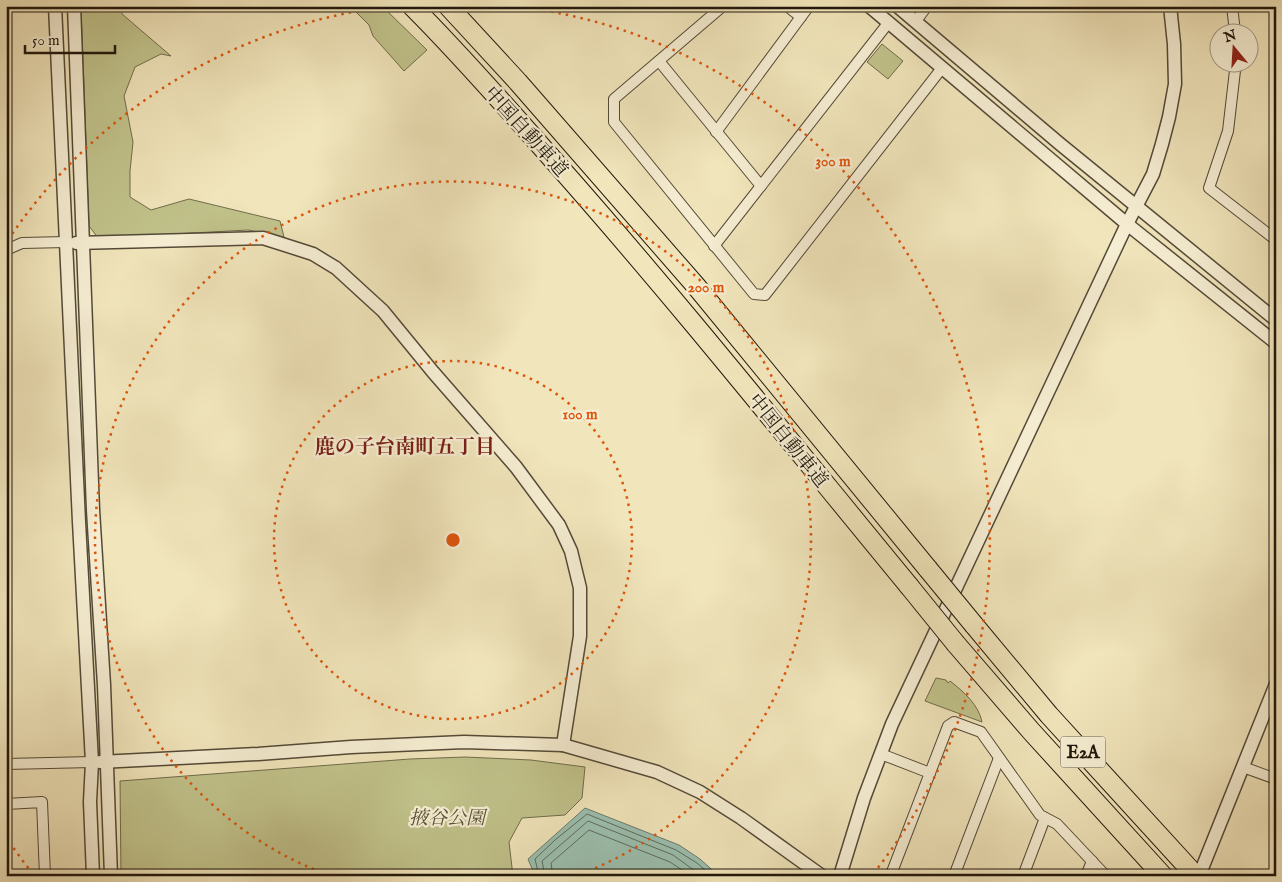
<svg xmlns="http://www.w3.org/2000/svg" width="1282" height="882" font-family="'IM FELL English','Noto Serif JP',serif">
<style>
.green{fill:#c1c28b;stroke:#706c4c}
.water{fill:#9bbfaf;stroke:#6a7c6e}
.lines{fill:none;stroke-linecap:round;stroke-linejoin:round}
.shore{stroke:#5e6b5e;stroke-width:1}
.minor-casing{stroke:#544a38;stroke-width:12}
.tertiary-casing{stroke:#544a38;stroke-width:15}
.motorway-casing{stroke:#20170c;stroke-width:21}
.minor{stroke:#f6eed3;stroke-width:10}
.tertiary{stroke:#f6eed3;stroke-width:12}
.motorway{stroke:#f1e5bb;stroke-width:19}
.motorway-bridge-casing{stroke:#20170c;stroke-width:21;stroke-linecap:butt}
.motorway-bridge{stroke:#f1e5bb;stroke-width:19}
.ring{fill:none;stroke:#de560c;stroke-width:2.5;stroke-dasharray:2.5 5}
.labels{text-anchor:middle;stroke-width:4.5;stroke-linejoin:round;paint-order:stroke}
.shield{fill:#f6eed3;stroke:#605848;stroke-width:1}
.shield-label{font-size:18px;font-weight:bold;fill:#20170c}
.street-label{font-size:19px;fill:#20170c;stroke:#f6eed3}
.park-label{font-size:19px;font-style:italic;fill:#585338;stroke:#f6eed3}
.neighbourhood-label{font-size:20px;font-weight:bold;fill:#7a1f14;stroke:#f6eed3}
.centre{fill:#de560c;stroke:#f6eed3;stroke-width:2.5}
.ring-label{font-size:15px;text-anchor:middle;font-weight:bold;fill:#de560c;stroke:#f6eed3;stroke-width:4.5;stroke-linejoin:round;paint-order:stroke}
</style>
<rect width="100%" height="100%" fill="#f1e5bb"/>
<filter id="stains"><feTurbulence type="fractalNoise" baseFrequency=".004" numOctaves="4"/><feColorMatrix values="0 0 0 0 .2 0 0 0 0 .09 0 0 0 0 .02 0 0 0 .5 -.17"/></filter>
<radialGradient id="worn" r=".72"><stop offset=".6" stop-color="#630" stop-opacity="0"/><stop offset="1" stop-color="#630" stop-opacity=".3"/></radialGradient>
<g class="green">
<polygon points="81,6 122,6 122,14 171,56 161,54 135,67 124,96 133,142 130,171 130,197 151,210 189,199 280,221 284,237 248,230 98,238 89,226"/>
<polygon points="350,6 382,6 427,50 404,71 373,36 369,25"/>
<polygon points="882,44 903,61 888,79 867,62"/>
<path d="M936,678l10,2 2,3 2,-2c13,10 29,24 32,41l-57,-21z"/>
<polygon points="465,757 531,760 585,767 582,798 565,815 522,818 509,842 513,876 121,876 120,781 410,759"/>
</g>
<polygon class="water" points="585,808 679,845 700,859 719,876 535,876 528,859"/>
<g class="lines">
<g class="shore">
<polyline points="539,876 535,859 555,840 587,814 676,850 697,863 712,876"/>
<polyline points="545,876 542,861 588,821 673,855 702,876"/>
<polyline points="553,876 551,863 589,830 670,862 691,876"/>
</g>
<g class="minor-casing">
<g id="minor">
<polyline points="723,6 614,99 614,122 754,294 765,295 942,68"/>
<polyline points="787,6 801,17"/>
<polyline points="1232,6 1235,32"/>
<polyline points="916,21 927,6"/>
<polyline points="659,61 761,186"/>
<polyline points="1236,62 1228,131 1209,188 1276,240"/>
<polyline points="716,132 809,6"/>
<polyline points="714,246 889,22"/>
<polyline points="6,250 22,243 66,242"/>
<polyline points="881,754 930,773"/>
<polyline points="6,764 92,762"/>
<polyline points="1243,767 1276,779"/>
<polyline points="6,804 42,802 45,876"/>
<polyline points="893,876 892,872 948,726 954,722 981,732 1040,815 1057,824 1106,876"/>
<polyline points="954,876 999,758"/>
<polyline points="1023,876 1045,818"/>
<polyline points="1086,876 1092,861"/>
</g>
</g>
<g class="tertiary-casing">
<g id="tertiary">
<polyline points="55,6 79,522 92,762 90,802 93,876"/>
<polyline points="74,6 93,510 104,685 111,876"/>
<polyline points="869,6 1127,224 1276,343"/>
<polyline points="897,6 1060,144 1276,320"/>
<polyline points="76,243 263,238 313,254 336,268 383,311 433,372 516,467 559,525 571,551 580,588 580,636 563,745"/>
<polyline points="100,762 258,754 351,747 464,742 563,745 657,772 700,792 741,818 822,876"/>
<polyline points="840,876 864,798 892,724 1127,224 1153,174 1162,144 1169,117 1175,84 1174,44 1170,6"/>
<polyline points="1199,876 1276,684"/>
</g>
</g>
<g class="motorway-casing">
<g id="motorway">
<path d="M412,6c50,50 96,103 143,156 122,138 237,282 354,424"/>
<polyline points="448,6 518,82 696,286 928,569"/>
<polyline points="974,625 1049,715 1196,876"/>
<polyline points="956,644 1031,731 1163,876"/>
</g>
</g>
<use href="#minor" class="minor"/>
<use href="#tertiary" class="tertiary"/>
<use href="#motorway" class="motorway"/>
<g class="motorway-bridge-casing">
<g id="motorway-bridge">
<polyline points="928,569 974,625"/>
<polyline points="909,586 956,644"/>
</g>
</g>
<use href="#motorway-bridge" class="motorway-bridge"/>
</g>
<g class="ring">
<circle cx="453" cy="540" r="179"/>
<path d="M328 875A358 358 0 1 1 578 875"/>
<path d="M33 874A537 537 0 0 1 8 840M8 240A537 537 0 0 1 392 6M514 6A537 537 0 0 1 873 874"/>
</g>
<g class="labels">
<rect class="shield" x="1060.5" y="736.5" width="45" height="31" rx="4"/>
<g class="shield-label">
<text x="1083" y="758">E2A</text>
</g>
<g class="street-label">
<text transform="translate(527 131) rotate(48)" y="7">中国自動車道</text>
<text transform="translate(789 440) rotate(51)" y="7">中国自動車道</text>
</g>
<g class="park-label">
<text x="447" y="824">掖谷公園</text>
</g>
<g class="neighbourhood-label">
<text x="405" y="453">鹿の子台南町五丁目</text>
</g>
</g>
<circle cx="453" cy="540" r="8" class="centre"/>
<g class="ring-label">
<text x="833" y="166">300 m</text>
<text x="706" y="292">200 m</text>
<text x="580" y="419">100 m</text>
</g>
<rect width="1282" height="882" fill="none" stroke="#f1e5bb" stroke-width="25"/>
<rect x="8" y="8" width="1267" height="867" fill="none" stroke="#20170c" stroke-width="2.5"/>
<rect x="12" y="12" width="1257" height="857" fill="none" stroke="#20170c"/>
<g transform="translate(1234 48) rotate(342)"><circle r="24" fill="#f6eed3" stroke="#a09883"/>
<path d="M0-4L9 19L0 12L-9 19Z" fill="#8f2418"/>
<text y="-8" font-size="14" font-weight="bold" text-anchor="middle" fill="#20170c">N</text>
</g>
<path d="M25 45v8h90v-8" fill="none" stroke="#20170c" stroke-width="2.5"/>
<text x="32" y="45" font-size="15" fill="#20170c" stroke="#f6eed3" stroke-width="4" paint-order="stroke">50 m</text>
<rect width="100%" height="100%" filter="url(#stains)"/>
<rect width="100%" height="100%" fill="url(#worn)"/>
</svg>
